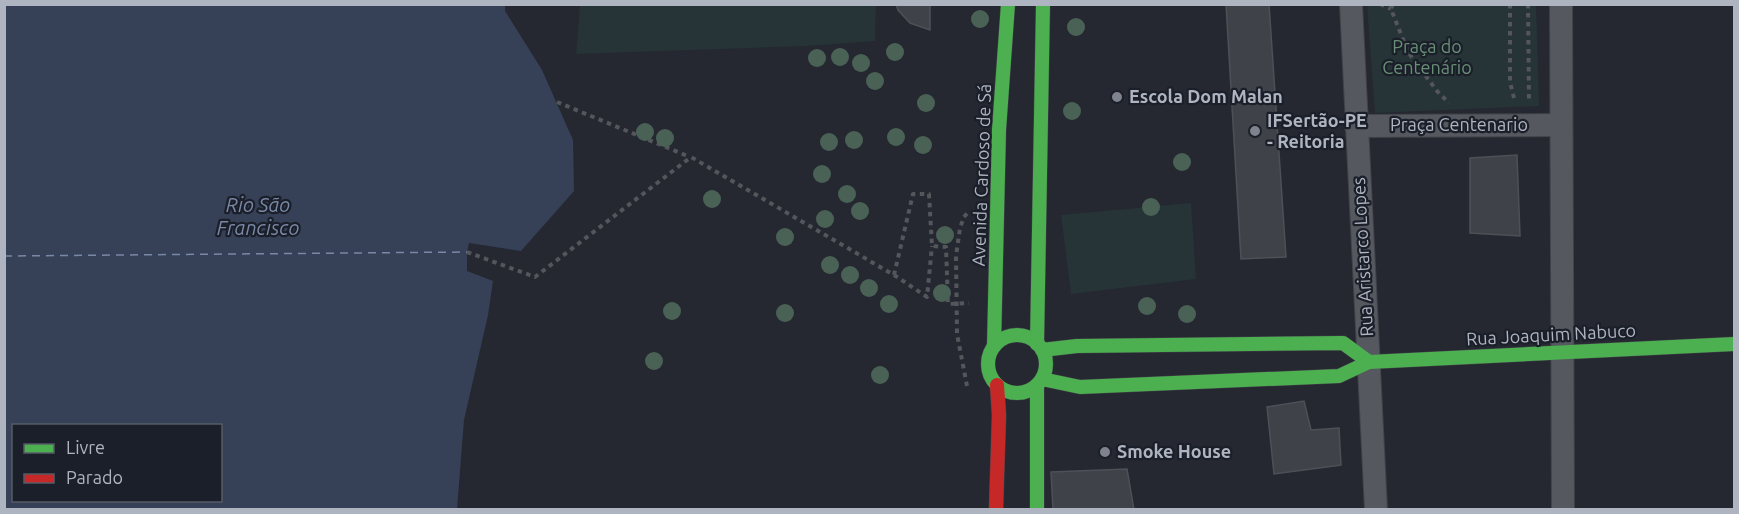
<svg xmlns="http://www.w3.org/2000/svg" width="1739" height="514" font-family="Ubuntu,sans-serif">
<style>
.green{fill:#263337}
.water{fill:#364158;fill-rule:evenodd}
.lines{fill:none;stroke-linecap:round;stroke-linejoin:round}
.ferry{stroke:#7a88a7;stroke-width:1.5;stroke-dasharray:8 6;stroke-linecap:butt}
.building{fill:#3f4248;stroke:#4d5057;stroke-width:1.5}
.street-casing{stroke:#414349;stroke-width:24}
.fast-casing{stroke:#414349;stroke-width:15}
.jam-casing{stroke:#414349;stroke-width:15}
.path{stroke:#53565b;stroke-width:4;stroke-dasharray:4.5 4.5;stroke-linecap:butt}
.street{stroke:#55585e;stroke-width:22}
.fast{stroke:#4caf50;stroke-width:14}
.jam{stroke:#c62828;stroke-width:14}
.tree{fill:#4a6156}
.poi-dot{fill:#7f838e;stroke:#1a1f29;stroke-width:2}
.labels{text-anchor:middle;stroke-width:4.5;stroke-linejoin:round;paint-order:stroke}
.park-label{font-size:18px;fill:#698f76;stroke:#1a1f29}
.poi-label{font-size:18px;font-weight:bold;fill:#afb4c1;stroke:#1a1f29;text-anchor:start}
.street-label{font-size:18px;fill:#afb4c1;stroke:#1a1f29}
.water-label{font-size:20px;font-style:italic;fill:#7a88a7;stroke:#1a1f29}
</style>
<rect width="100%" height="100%" fill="#252830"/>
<g class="green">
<polygon points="580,5 876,5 875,41 807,46 576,54"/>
<polygon points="1367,5 1536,5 1539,106 1375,113"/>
<polygon points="1191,203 1196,279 1071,294 1061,215"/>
</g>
<path class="water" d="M4,5h501v6l37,59 31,70 1,51 -53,60 -52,-8 -2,9v19l26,10 -5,34 -24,105 -7,89h-452zM14,426h206v74h-206z"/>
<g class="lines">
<polyline class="ferry" points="4,256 467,252"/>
</g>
<g class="building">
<polygon points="896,4 930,4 930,30 910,23 898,10"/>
<polygon points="1226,4 1269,4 1286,257 1241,259"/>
<polygon points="1517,155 1520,236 1470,233 1470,158"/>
<polygon points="1304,401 1311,430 1339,428 1341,465 1274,474 1267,407"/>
<polygon points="1127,469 1134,510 1053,510 1051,472"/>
</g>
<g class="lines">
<g class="street-casing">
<g id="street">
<polyline points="1351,4 1376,510"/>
<polyline points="1561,4 1563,510"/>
<polyline points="1356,126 1561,125"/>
</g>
</g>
<g class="fast-casing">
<g id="fast">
<circle cx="1017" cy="364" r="29"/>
<polyline points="1037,344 1043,4"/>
<polyline points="994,346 999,130 1008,4"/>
<polyline points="1042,350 1077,346 1343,343 1369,362"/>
<polyline points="1042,379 1080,387 1339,376 1369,362 1734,344"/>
<polyline points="1037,385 1037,510"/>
</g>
</g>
<g class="jam-casing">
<polyline id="jam" points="996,510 999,415 997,385"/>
</g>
<g class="path">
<polyline points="1380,4 1391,9"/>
<polyline points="1393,4 1391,9 1408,52 1437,91 1449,103"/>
<polyline points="1510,4 1510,82 1515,102"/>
<polyline points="1528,4 1529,102"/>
<polyline points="557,102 690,157"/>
<polyline points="467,252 535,277 691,157 894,275 927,297 932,246"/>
<polyline points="894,275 913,194 929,194 932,246 946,247 948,304 969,303"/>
<polyline points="967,386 957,334 956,256 960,228 964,217 969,211"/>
</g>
<use href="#street" class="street"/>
<use href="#fast" class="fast"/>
<use href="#jam" class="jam"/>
</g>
<g class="tree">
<circle cx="980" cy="19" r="9"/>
<circle cx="1076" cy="27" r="9"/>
<circle cx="895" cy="52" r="9"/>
<circle cx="840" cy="57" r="9"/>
<circle cx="817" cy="58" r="9"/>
<circle cx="861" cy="63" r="9"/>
<circle cx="875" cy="81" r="9"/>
<circle cx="926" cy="103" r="9"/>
<circle cx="1072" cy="111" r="9"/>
<circle cx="645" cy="132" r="9"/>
<circle cx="896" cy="137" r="9"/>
<circle cx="665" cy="138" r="9"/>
<circle cx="854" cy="140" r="9"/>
<circle cx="829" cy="142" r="9"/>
<circle cx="923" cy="145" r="9"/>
<circle cx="1182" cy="162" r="9"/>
<circle cx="822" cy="174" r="9"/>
<circle cx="847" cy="194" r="9"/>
<circle cx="712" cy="199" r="9"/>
<circle cx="1151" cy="207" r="9"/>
<circle cx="860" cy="211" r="9"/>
<circle cx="825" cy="219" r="9"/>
<circle cx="945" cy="235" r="9"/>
<circle cx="785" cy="237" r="9"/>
<circle cx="830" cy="265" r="9"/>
<circle cx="850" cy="275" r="9"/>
<circle cx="869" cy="288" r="9"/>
<circle cx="942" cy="293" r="9"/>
<circle cx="889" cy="304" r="9"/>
<circle cx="1147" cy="306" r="9"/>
<circle cx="672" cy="311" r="9"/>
<circle cx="785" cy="313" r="9"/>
<circle cx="1187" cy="314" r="9"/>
<circle cx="654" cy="361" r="9"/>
<circle cx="880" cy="375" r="9"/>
</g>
<g class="poi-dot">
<circle cx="1117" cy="97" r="6"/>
<circle cx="1255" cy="131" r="6"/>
<circle cx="1105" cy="452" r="6"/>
</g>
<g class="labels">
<g class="park-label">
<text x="1427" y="53">Praça do<tspan x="1427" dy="21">Centenário</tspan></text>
</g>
<g class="poi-label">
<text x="1129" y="103">Escola Dom Malan</text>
<text x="1267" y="127">IFSertão-PE<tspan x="1267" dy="21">- Reitoria</tspan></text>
<text x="1117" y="458">Smoke House</text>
</g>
<g class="street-label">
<text x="1459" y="131">Praça Centenario</text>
<text transform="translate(982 175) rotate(-88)" y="6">Avenida Cardoso de Sá</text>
<text transform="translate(1363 257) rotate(-93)" y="6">Rua Aristarco Lopes</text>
<text transform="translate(1551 335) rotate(-3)" y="6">Rua Joaquim Nabuco</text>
</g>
<g class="water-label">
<text x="258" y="212">Rio São<tspan x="258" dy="23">Francisco</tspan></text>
</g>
</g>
<rect width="1739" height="514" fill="none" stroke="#afb4c1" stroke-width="12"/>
<rect x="12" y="424" width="210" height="78" fill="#1a1f29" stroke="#565b66" stroke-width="1.5"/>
<rect x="24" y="444" width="30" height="9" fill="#4caf50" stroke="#565b66" stroke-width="1.5"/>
<text x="66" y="454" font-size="18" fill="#afb4c1">Livre</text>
<rect x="24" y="474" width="30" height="9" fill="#c62828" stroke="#565b66" stroke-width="1.5"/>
<text x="66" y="484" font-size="18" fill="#afb4c1">Parado</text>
</svg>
